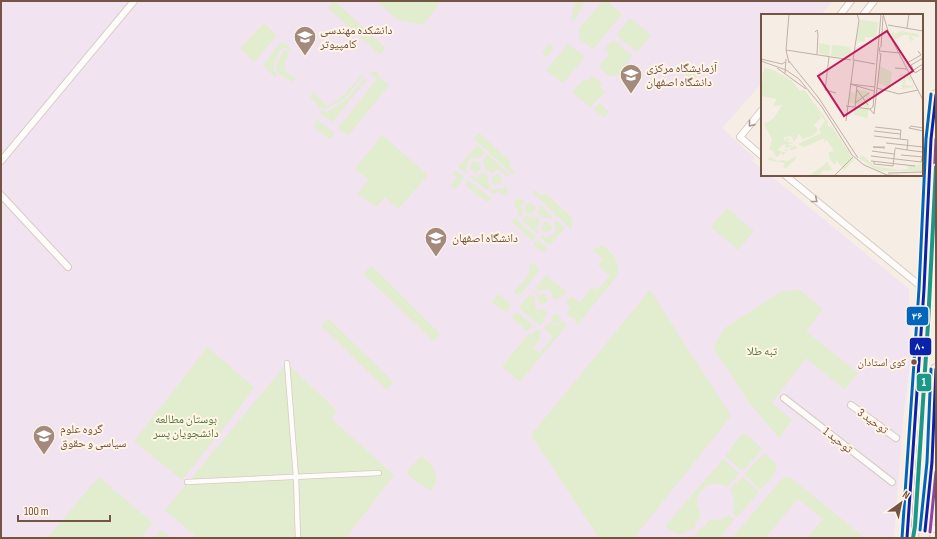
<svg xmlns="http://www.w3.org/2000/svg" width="937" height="539" font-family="'Sofia Sans Condensed','Noto Naskh Arabic',sans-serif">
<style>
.education{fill:#f1e4f0}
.green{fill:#e2ecce}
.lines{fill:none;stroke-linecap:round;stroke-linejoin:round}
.pedestrian-casing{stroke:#d7cbc3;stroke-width:6}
.minor-casing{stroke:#d7cbc3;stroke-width:8}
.primary-casing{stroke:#d5c9c2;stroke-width:12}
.pedestrian{stroke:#fefcfb;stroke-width:4.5}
.minor{stroke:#fefcfb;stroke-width:6}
.primary{stroke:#f2ebe2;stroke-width:10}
.bus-1-casing{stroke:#fff4e5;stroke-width:6}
.bus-2-casing{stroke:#fff4e5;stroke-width:6}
.bus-3-casing{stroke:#fff4e5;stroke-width:6}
.bus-1{stroke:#0924aa;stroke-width:3}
.bus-2{stroke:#8e44ad;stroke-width:3}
.bus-3{stroke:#0065bd;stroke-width:3}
.metro-1-casing{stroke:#fff4e5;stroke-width:7}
.metro-1{stroke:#1a988c;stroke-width:4}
.oneway{stroke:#ab978e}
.bus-dot{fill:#745445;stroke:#fff4e5;stroke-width:1.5}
.labels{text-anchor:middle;stroke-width:4;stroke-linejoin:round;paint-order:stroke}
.bus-label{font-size:11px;fill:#745445;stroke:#fff4e5;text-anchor:end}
.poi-label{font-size:12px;fill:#745445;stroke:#fff4e5;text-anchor:start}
.park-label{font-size:12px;fill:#527a3d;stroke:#fff4e5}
.street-label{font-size:12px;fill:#745445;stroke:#fff4e5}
.inset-road{fill:none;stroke:#c2b0a5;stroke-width:1}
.view{fill:#c2185b;fill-opacity:0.15;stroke:#c2185b;stroke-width:2}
.inset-edge{fill:none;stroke:#745445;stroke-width:2}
.line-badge{stroke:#fff4e5;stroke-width:1.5}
.badge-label{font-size:11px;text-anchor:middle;font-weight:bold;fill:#fff}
</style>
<rect width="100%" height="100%" fill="#f6eee5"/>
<polygon class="education" points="1,1 833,1 821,15 762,15 762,83 722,128 755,158 752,161 762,169 762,175 770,175 909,289 910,362 903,421 894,538 1,538"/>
<g class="green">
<polygon points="334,1 335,1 385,48 380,55 328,8"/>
<polygon points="376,1 441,1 423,25 398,20"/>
<polygon points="575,1 586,1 580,10 574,22 571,19"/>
<polygon points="604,1 607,1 622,14 593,49 578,38 580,34 579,28"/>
<polygon points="630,18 651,35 637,52 616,35"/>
<polygon points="264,23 277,35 254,62 240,48"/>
<polygon points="613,40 632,56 617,76 608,75 599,67 610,53 604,49"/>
<path d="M280,43h5l6,5 -1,2c-3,-2 -6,-3 -9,-1 -5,10 -11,16 -4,26l-3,2 -11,-12z"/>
<polygon points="549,44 554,47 547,57 542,53"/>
<polygon points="568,44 585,57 563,83 546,70"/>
<path d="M284,50l5,2c-6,17 -9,16 7,26l-3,4c-20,-11 -21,-11 -9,-32z"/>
<polygon points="688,66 699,74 694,82 682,72"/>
<polygon points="377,71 379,77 389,85 348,136 338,128 377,79 370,73"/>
<polygon points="362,74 364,75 347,96 345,94"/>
<polygon points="592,76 602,83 600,87 605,92 590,107 572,92 584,79 587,82"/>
<polygon points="365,78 366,81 332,122 321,114 320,110 327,112 329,111 347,99"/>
<path d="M313,92l13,13c7,0 13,-7 18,-11l2,4 -21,11 -5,-1 -10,-11z"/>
<polygon points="600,103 609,112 604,118 593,109"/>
<polygon points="316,119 334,133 333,137 330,138 328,138 314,127"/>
<polygon points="479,133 511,162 509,166 515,172 513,175 474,139"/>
<polygon points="382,135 428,175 398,209 385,197 376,207 357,193 369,180 355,169"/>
<polygon points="477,145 484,151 484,153 480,158 470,158 465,170 468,172 467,174 458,167"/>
<polygon points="486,156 489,156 510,175 507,176 498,169 491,173 485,168 483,161"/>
<polygon points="472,161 479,162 481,169 475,173 470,168"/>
<polygon points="455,170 464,177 455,189 450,186 457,177 453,174"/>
<polygon points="483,172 487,176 490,186 487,190 470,177 471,175 475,178"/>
<polygon points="498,174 503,178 500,184 493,185 492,177"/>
<polygon points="468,180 491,198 489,201 487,202 465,185"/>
<polygon points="505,185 507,186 508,192 506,195 503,195 497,191 494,195 490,192 493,189 503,189"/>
<polygon points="534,190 540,195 545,193 573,219 571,229 532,192"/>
<polygon points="517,199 522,199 525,201 521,204 523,214 520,218 517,215 519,211 514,205 514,202"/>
<polygon points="531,202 536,207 533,213 526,213 525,205"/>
<polygon points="541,205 552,217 551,218 544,218 537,213"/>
<polygon points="727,208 754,231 738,250 711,227"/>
<polygon points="526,216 536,217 540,220 536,229 539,233 537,234 522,220"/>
<polygon points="515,218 536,237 532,241 511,221"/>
<polygon points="556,220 564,227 564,229 551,244 548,244 540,237 542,235 546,238 556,232 554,221"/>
<polygon points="544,222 550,223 552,229 546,233 541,229"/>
<polygon points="538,240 547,248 544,253 534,246 534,244"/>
<path d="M602,245c12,10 18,15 15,31l-39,48 -3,-3 1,-1 -2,-2 -1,1 -7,-6 4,-5 -4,-6 5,-6 9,7 12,-16 5,3 13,-14 -12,-11 5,-6 -11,-9c4,-3 7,-2 10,-5z"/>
<path d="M535,263l3,5v4l-17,22 -4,1 -4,-3 3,-2c6,-9 16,-14 13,-26z"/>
<polygon points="371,265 440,334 433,341 364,274"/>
<polygon points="545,276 547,276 566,291 567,293 562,297 561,295 557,300 552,298 552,292 549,292 549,288 540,291 536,288 537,286"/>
<polygon points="533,290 540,295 545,294 548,300 544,304 538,302 538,296 532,291"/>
<polygon points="650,290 731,416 634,538 599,538 531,435"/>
<polygon points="792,290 800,290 823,309 806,331 858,373 845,390 806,358 772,403 792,420 779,438 748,401 714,349 717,340 726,327 781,292"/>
<polygon points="497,295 500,295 510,304 511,306 507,312 505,312 493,303 493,301"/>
<polygon points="529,295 531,295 535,298 535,307 536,308 537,308 537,317 538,317 538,310 544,309 548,314 543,319 545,320 541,325 539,325 520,309 519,307"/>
<polygon points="517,312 531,324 532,325 532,327 527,330 526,330 513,319 512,317 515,313"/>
<polygon points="558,314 561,320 557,324 551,322 552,315"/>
<polygon points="328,318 393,382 387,390 321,326"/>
<polygon points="562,320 567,325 520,382 502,366 523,341 526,336 533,333 536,329 541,333 539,336 541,338 533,348 540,353 553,337 545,330 545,327 549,322 557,326"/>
<polygon points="207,347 254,387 238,410 182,480 134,441 189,371"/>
<polygon points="287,363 337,411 332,419 394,475 346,538 198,538 165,510"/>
<polygon points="743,434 749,436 761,448 761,451 743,470 741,470 725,456 741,435"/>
<path d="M764,454h1c3,3 7,5 10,9 6,8 -9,21 -15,27l-15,-15v-2z"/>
<path d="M421,456c11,8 22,21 10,34 -8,-2 -20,-12 -25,-18z"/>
<path d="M723,459l16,14v1l-12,13c-14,-9 -30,1 -30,16 0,4 3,9 4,13l-6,7 1,3 -3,3h-3l-3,3 -8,3 -14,-8 1,-2z"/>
<polygon points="99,477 153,523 140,538 47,538"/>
<path d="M742,477h1l16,15 -22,25 -5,-5c3,-7 3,-15 -2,-22z"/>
<polygon points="785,477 790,478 794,480 865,538 807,538 823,519 798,499 765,538 732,538 781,480"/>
<path d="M729,515l5,5 -14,18h-37l6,-2 4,1 4,-3c0,-6 1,-4 5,-6 3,-1 6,-6 8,-9l10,1z"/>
<polygon points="162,530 171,538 154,538"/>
</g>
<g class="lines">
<g class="pedestrian-casing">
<g id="pedestrian">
<polyline points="287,363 296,477 298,538"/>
<polyline points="187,482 379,473"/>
</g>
</g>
<g class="minor-casing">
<g id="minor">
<polyline points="840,15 851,1"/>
<polyline points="863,15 874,1"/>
<polyline points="762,110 740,137 762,156"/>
<polyline points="1,161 134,1"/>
<polyline points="785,175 924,289"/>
<polyline points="1,195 68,267"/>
<polyline points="784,398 892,482"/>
<polyline points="851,405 896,438"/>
<polyline points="926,527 936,529"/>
</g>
</g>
<g class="primary-casing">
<g id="primary">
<polyline points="907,538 924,289 931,139 936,95"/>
<polyline points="924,538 932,462 936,369"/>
</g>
</g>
<use href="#pedestrian" class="pedestrian"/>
<use href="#minor" class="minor"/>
<use href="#primary" class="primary"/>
<g class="bus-1-casing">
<g id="bus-1">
<polyline points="925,531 932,462 936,369"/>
<polyline points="907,538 924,289 931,139 936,95"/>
</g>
</g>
<g class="bus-2-casing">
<g id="bus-2">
<polyline points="930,532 936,472"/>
<polyline points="912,538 929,289 936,139"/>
</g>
</g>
<g class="bus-3-casing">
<g id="bus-3">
<polyline points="920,530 927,462 931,369"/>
<polyline points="902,538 919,289 926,139 931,94"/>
</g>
</g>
<use href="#bus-1" class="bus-1"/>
<use href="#bus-2" class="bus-2"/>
<use href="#bus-3" class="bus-3"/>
<g class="metro-1-casing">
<polyline id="metro-1" points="913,538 915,526 928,324 936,167"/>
</g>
<use href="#metro-1" class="metro-1"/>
</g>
<defs><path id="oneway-chevron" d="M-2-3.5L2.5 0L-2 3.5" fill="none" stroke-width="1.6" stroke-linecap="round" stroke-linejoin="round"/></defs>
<g class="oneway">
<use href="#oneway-chevron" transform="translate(751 124) rotate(129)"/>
<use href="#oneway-chevron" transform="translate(815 200) rotate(39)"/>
</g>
<defs>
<g id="university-pin" transform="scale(1.15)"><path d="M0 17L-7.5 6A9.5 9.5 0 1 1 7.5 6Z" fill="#a28a7d" stroke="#fff4e5"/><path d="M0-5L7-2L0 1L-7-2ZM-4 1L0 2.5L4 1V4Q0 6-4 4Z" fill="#fff"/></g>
</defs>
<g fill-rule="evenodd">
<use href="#university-pin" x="305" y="37"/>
<use href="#university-pin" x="631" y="75"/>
<use href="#university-pin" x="436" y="238"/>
<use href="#university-pin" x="44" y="436"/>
</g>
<circle class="bus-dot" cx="914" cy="362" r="3.5"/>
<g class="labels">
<g class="bus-label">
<text x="906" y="366">کوی استادان</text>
</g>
<g class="poi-label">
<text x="320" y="34">دانشکده مهندسی<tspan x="320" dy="14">کامپیوتر</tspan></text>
<text x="646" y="72">آزمایشگاه مرکزی<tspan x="646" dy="14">دانشگاه اصفهان</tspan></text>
<text x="452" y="242">دانشگاه اصفهان</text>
<text x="60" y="433">گروه علوم<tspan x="60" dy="14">سیاسی و حقوق</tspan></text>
</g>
<g class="park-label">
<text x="762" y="355">تبه طلا</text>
<text x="186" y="423">بوستان مطالعه<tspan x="186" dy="14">دانشجویان پسر</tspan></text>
</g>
<g class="street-label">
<text transform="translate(873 421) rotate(36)" y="4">توحید 3</text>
<text transform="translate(838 440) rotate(38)" y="4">توحید 1</text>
</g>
</g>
<g transform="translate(761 14)">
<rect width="162" height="162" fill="#f6eee5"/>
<path d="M99,6l18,2 -2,16 -11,-1v5l-9,-1zM133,16v5l7,-4 17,3 1,3 -8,-1 3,4 -4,1 -1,-6h-6l-8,5 -3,-6zM58,29l11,2 -1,11 -10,-3zM71,31l19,2 -1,11 -19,-2zM119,52l12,6 -2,16 -12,-5zM3,53l11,4 17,10 8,10 4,-1 2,2 22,30v4l4,1 22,33 -10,10 -10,-13 3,6 -3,1 -5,-6v-6l5,-1 -7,-11 -3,2 1,-4 -21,9 -6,-3 23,-11 -2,-4 6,-8 -7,-9 3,6 -7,7 4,5 -4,5 -11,4 -4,-5 -5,8 -3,-6 -8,2 3,4v-3l4,-1 -3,4 7,1 -8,2 10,1 1,3 -12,2 -1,-2 6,1 1,-3h4l-3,-1 -7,2 1,-3 -2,-1 -7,6 10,3 -5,2 -1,-3 -2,4 -3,1 -1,-3 -2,2 1,-4 -5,-3 3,-9 -8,-16 9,-5 9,-14 -9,1 4,-7 -16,-3zM139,60l9,1 3,7 -6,-4 -1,7 7,1 1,-3v4l-10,2h-5l4,-1 2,-13h-3l-3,9zM96,75l13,3 -1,16 -20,-6 1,-10 5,1zM94,94l13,1v9l-14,-3zM101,141l13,11 25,4 8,-1v-3l13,-2 2,-6v13h-45l-19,-13zM35,142l-1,4 -10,9 -2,-3 2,-3 -17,-3 2,-3 7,4 8,-1v2zM68,147l-1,3 4,6 -11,1 1,2 -4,3h-9z" fill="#e2ecce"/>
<path class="inset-road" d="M122,0l6,20 34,66M127,11l35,6M146,14l2,-14M54,18l2,-2 1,4 -1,20M119,33l-1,4 21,2M120,33l2,-31M25,36l65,10M68,43l-4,33 11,3M162,44l-12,7 4,8 8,-5M0,45l21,5 3,-2M92,46l6,-40 -2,-6M93,46l21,4M0,47l25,9 13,9 23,28 30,48 12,10 23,10 36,1M28,47l29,36 40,61M28,49l-3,-13 3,-36M146,49l14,-8 -3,-4M16,54l29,21M134,54l12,1M151,57l11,-7M24,59l1,-14M116,74l22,6 19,-4M96,76l11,15M113,77l-24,-7 25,3M94,89l14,-10M85,92l24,3 4,5 7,-60 -2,-1M94,93l2,-21M109,95l3,-2 8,-93M85,107l8,-61M114,113l26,3 -1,9M148,114l2,-2 12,2M148,114l14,3M113,117l26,3M113,122l34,4 -1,10M125,129l37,4M124,133h-12l12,1M134,134l12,2M146,136l16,2M111,137l22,3M140,141l22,2M110,142l50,6 2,-8M110,147l44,5M113,148v2l19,2 2,-17M127,159l35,-1M73,162l19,-19"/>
<path class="view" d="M126,17l26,40 -69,45 -26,-40z"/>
<rect width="162" height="162" class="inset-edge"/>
</g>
<g class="line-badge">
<rect x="906" y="306" width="23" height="20" rx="4" fill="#0065bd"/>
<rect x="909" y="337" width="23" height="19" rx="4" fill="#0924aa"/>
<rect x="916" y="373" width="16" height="19" rx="4" fill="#1a988c"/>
</g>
<g class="badge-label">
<text x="917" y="320">۳۶</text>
<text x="920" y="350">۸۰</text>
<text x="924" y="386">1</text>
</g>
<rect width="937" height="539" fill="none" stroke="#745445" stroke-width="4"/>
<g transform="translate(901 503) rotate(33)" stroke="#fff4e5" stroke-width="3" paint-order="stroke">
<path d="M0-3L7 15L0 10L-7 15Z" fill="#745445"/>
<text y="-6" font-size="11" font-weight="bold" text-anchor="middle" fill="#745445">N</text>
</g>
<path d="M18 515v6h92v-6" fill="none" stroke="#745445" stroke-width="2"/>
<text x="24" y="515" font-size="12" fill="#745445" stroke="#fff4e5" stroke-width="3" paint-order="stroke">100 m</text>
</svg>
